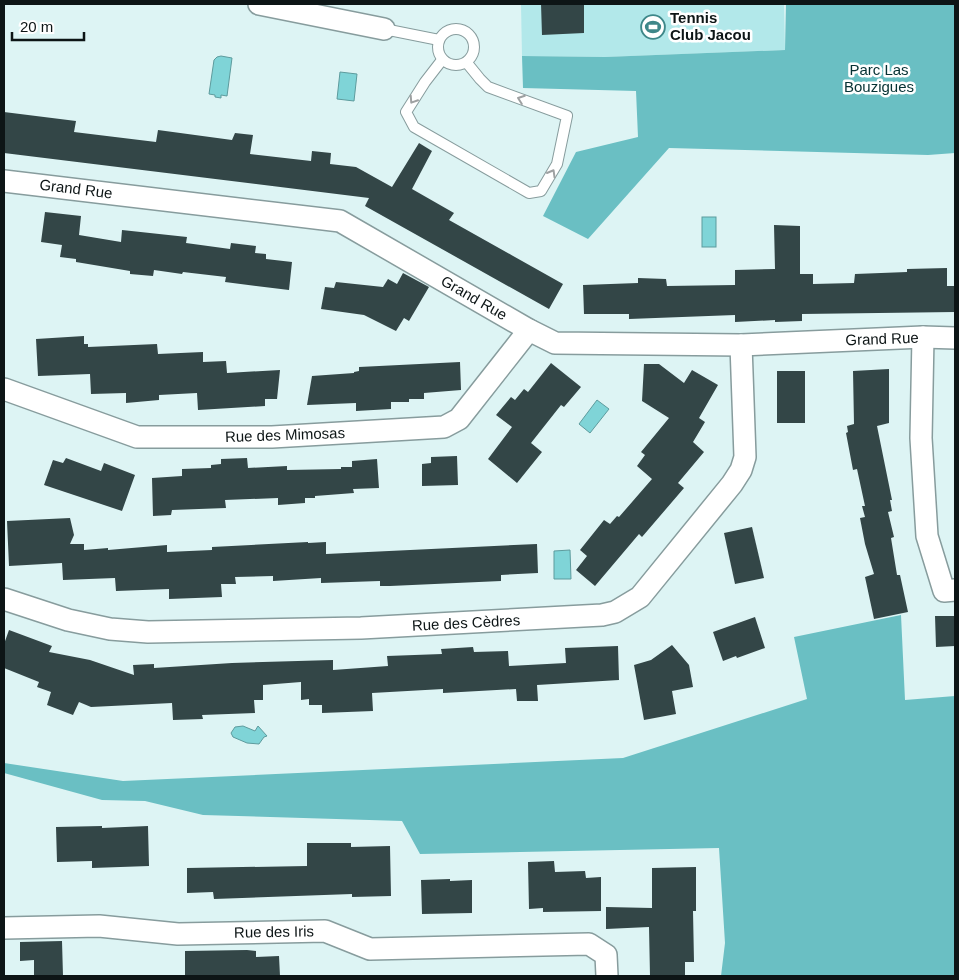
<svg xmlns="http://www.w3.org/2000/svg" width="959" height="980" font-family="Helvetica,sans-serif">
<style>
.green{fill:#b2e8ea}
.forest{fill:#6abfc3}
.water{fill:#7fd4d7;stroke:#5d9b9d}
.building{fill:#334647}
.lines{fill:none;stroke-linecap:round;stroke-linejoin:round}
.lane-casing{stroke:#879c9d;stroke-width:12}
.street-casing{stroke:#879c9d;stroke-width:24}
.lane{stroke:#fff;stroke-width:10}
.street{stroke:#fff;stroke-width:21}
.oneway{stroke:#9ea1a2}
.labels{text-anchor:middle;stroke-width:5;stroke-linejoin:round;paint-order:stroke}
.poi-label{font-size:15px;font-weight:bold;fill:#0d1516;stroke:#fff;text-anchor:start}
.park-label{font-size:15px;fill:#053133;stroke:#fff}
.street-label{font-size:15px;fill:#0d1516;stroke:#fff}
</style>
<rect width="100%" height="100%" fill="#ddf4f4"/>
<polygon class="green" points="521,4 784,4 785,50 605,57 522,56"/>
<g class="forest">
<polygon points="786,4 955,4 955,153 928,155 669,148 588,239 543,216 576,152 638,137 636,91 523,88 522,56 605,57 785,50"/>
<polygon points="901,615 905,700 955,696 955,976 721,976 725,943 719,848 420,854 402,821 203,815 145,801 102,800 4,773 4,763 123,781 623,758 807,699 794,637"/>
</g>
<g class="water">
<polygon points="221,56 232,58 227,96 221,95 221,98 215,97 215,95 209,94 214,60 217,57"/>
<polygon points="340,72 357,74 354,101 337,99"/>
<rect x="702" y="217" width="14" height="30"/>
<polygon points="597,400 609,409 590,433 579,424"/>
<polygon points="570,550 571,579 554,579 554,551"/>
<polygon points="243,726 255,731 258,726 267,736 264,737 259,744 247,743 233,737 231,733 235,727"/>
</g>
<g class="building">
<polygon points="541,4 584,4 584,33 542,35"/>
<polygon points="4,112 76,121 74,132 156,142 158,130 232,140 235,133 253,135 250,154 311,161 312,151 331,153 330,164 356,167 392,187 419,143 432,151 412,189 454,213 449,220 563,284 549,309 365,206 369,198 4,153"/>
<polygon points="45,212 81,216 79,235 121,242 122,230 187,237 186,243 230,249 231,243 256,246 255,253 266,254 266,259 292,262 289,290 225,282 226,277 183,272 182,274 154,270 153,276 130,274 130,271 76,262 76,259 60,257 62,245 41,242"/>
<polygon points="774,225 800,226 800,274 813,274 813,284 854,283 855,274 907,272 907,269 947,268 947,286 955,286 955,312 802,314 802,321 775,322 775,320 735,322 735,315 629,319 629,314 584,314 583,285 638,283 638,278 666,279 667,286 735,285 735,270 775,269"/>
<polygon points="403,273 429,287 409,321 404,318 396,331 364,315 321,309 325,287 334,288 336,282 383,287 388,279 397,284"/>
<polygon points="84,336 84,344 88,344 88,347 157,344 158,354 203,352 203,362 226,361 227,373 280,370 277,399 265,399 265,406 198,410 197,393 159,395 159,400 126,403 126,393 91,394 90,374 38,376 36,339"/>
<polygon points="460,362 461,390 424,393 424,399 409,399 409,402 391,402 391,409 356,411 356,403 307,405 312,376 354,373 354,372 359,371 359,367"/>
<polygon points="551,363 581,387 564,407 561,405 531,443 542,452 517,483 488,459 512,427 496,415 511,397 515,400 524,389 528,392"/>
<polygon points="644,364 659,364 684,383 692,370 718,385 699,418 705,422 693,442 704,452 678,483 684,488 642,537 639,534 595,586 576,570 587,556 580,550 604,520 610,524 617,516 619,517 652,479 637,466 645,455 641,452 669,418 642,401"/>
<polygon points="889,369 889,423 877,426 892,500 890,500 892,511 888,512 894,537 891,538 897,575 900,575 908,612 874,619 865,577 874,574 865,544 860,518 865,517 862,506 865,506 857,469 853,470 846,433 848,432 847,426 854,424 853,371"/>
<rect x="777" y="371" width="28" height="52"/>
<polygon points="457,456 458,485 422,486 422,464 431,463 431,457"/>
<polygon points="66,458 101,471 104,463 135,475 122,511 44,485 53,460 63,463"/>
<polygon points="247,458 248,468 287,466 287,470 341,469 341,467 352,467 352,461 377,459 379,488 353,489 354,493 315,496 315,498 305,498 305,503 278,505 278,498 225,500 226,508 172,510 171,515 153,516 152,478 182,476 182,469 211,468 211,465 221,464 221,459"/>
<polygon points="70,518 74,535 70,544 84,544 84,550 108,548 108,550 167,545 167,552 212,550 212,547 308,542 308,543 326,542 326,554 537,544 538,573 501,575 501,581 390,586 380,586 380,581 321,583 321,578 273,581 273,576 235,577 236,584 221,584 222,597 169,599 169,589 116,591 115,578 63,580 62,563 9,566 7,521"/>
<polygon points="752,527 764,578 735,584 724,533"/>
<polygon points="935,616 955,616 955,646 936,647"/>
<polygon points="755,617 765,648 737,658 736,656 723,661 713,632"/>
<polygon points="9,630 52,646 49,652 90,660 134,675 133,665 154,664 154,668 232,663 333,660 333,670 388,666 387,656 442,654 441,649 473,647 474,652 508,651 509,666 566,663 565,648 618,646 619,680 537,685 538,701 517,701 516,689 443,693 443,689 372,693 373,711 322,713 322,705 309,705 309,699 301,700 301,682 263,685 263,700 254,700 255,713 202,715 203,719 173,720 172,703 91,707 79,702 73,715 47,705 51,692 37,687 39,682 4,668 4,644"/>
<polygon points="672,645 689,665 693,687 672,691 676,714 644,720 634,665 651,660"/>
<polygon points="102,826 102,828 148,826 149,866 92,868 92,861 57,862 56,827"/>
<polygon points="307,843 351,843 351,847 390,846 391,896 352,897 352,894 214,899 213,892 187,893 187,868 307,866"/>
<polygon points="554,861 555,872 585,871 586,878 601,877 601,911 543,912 543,908 529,909 528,862"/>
<polygon points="696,867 696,911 693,911 694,962 685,962 685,976 650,976 649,927 606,929 606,907 652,908 652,868"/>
<polygon points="450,879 450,881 472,880 472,913 422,914 421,880"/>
<polygon points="62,941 63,976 34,976 34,960 20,961 20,942"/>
<polygon points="247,950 256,951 256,957 279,956 280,976 185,976 185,951"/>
</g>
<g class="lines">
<g class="lane-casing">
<g id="lane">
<circle cx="456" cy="47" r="18"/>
<polyline points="384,29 439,40"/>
<polyline points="442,60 425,82 406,112 414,127 529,193 541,191 557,164 567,116 488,87 480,79 467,63"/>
</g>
</g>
<g class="street-casing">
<g id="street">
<polyline points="259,4 384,29"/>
<polyline points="4,181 340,221 529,330 555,343 741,345 923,337 955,338"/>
<polyline points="923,337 921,438 927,536 944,591 955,590"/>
<polyline points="4,389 137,437 272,437 444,427 459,419 529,330"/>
<polyline points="4,599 68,620 110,629 148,632 361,628 602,615 615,612 640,597 732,484 741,470 745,457 741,345"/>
<polyline points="4,928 99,926 178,934 325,931 370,949 589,944 606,955 607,976"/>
</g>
</g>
<use href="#lane" class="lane"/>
<use href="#street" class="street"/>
</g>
<defs><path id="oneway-chevron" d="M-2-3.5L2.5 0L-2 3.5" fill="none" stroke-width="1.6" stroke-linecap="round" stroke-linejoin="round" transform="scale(1.25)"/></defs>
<g class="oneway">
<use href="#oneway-chevron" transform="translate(521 99) rotate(-160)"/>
<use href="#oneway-chevron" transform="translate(413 100) rotate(123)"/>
<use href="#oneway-chevron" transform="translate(552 173) rotate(-60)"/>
</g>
<defs>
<g id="stadium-ring" transform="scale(1.25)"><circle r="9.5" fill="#fff" stroke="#3e8789" stroke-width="1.5"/><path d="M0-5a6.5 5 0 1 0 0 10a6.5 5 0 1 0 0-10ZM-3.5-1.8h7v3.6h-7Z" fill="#3e8789"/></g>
</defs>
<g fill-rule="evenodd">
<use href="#stadium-ring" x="653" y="27"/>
</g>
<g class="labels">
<g class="poi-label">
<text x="670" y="23">Tennis<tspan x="670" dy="17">Club Jacou</tspan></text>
</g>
<g class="park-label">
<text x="879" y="75">Parc Las<tspan x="879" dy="17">Bouzigues</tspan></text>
</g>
<g class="street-label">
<text transform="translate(76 189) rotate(7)" y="5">Grand Rue</text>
<text transform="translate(474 298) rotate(30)" y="5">Grand Rue</text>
<text transform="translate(882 339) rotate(-2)" y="5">Grand Rue</text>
<text transform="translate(285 435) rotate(-2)" y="5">Rue des Mimosas</text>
<text transform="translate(466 623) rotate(-3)" y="5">Rue des Cèdres</text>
<text transform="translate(274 932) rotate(-1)" y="5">Rue des Iris</text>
</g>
</g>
<rect width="959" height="980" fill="none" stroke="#0d1516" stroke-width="10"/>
<path d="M12 32v8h72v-8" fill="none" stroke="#0d1516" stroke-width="2.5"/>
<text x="20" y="32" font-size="15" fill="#0d1516" stroke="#ffffff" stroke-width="4" paint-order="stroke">20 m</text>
</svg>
